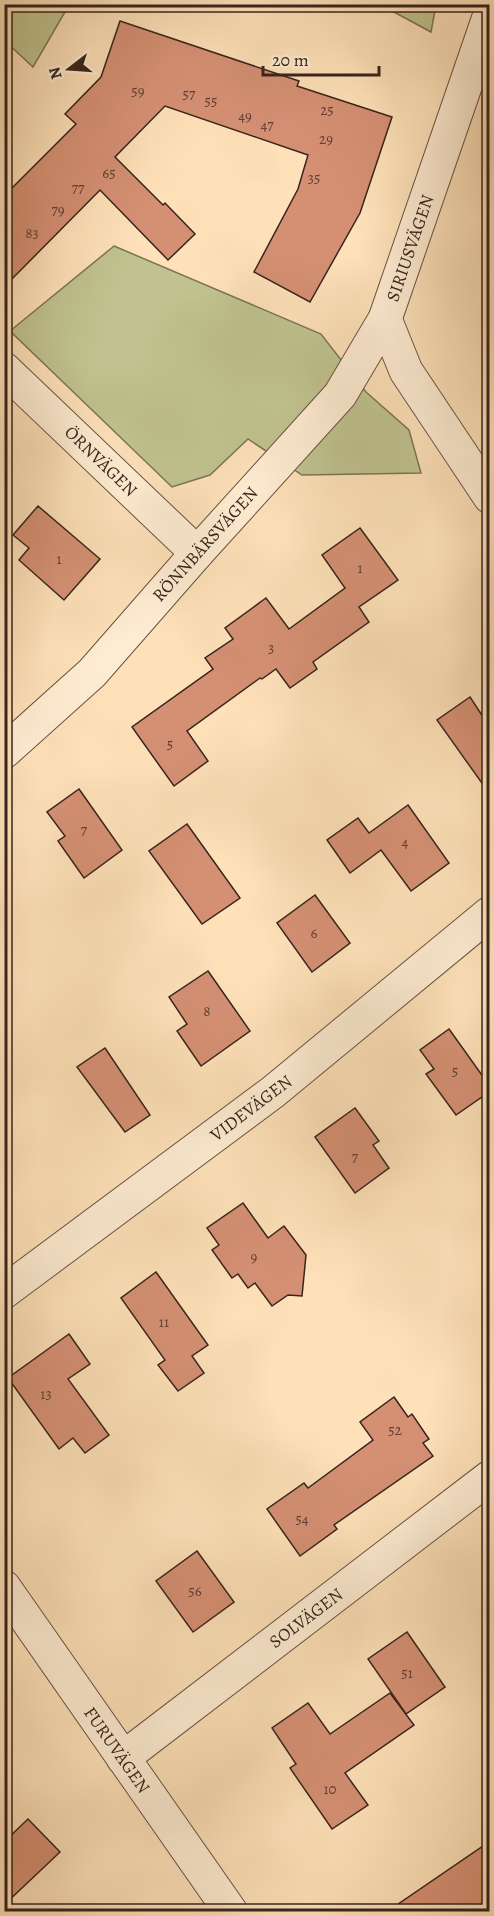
<svg xmlns="http://www.w3.org/2000/svg" width="494" height="1916" font-family="Alegreya,serif">
<style>
.green{fill:#c0c38f;stroke:#7c7456;stroke-width:1.5}
.building{fill:#d59074;stroke:#37241d;stroke-width:1.5}
.lines{fill:none;stroke-linecap:round;stroke-linejoin:round}
.minor-casing{stroke:#695344;stroke-width:35}
.minor{stroke:#feecd2;stroke-width:33}
.labels{text-anchor:middle;stroke-width:6;stroke-linejoin:round;paint-order:stroke}
.number-label{font-size:15px;fill:#5e3f33}
.street-label{font-size:18px;fill:#37241d;stroke:#feecd2}
</style>
<rect width="100%" height="100%" fill="#fee1b9"/>
<filter id="stains"><feTurbulence type="fractalNoise" baseFrequency=".00333" numOctaves="4"/><feColorMatrix values="0 0 0 0 .2 0 0 0 0 .09 0 0 0 0 .02 0 0 0 .5 -.17"/></filter>
<radialGradient id="worn" r=".72"><stop offset=".6" stop-color="#630" stop-opacity="0"/><stop offset="1" stop-color="#630" stop-opacity=".3"/></radialGradient>
<g class="green">
<polygon points="5,4 69,5 33,67 5,41"/>
<polygon points="381,5 436,5 431,32"/>
<polygon points="114,246 321,334 366,392 409,430 421,473 302,475 248,439 210,475 172,487 10,331"/>
</g>
<g class="building">
<polygon points="120,21 299,81 297,86 392,117 360,213 310,302 254,272 298,189 308,155 165,106 115,157 163,205 165,203 195,234 168,260 100,190 4,287 4,196 76,124 65,114 101,77"/>
<polygon points="38,506 100,559 64,600 19,560 29,548 13,535"/>
<polygon points="360,528 398,580 359,607 369,622 313,662 317,669 290,688 276,669 262,679 260,678 187,731 208,761 174,786 132,727 213,669 205,658 233,639 225,628 266,598 289,629 345,588 322,555"/>
<polygon points="470,697 489,726 489,793 437,720"/>
<polygon points="79,789 122,850 84,878 58,841 65,836 47,812"/>
<polygon points="408,805 449,863 411,891 381,850 350,873 327,840 358,818 369,833"/>
<polygon points="187,824 240,898 202,924 149,851"/>
<polygon points="315,895 350,943 312,972 277,923"/>
<polygon points="208,971 250,1031 201,1066 177,1031 187,1024 169,997"/>
<polygon points="449,1029 489,1085 489,1092 456,1115 426,1074 434,1069 420,1050"/>
<polygon points="105,1048 150,1115 125,1132 77,1067"/>
<polygon points="355,1108 379,1141 373,1145 389,1168 355,1193 315,1137"/>
<polygon points="243,1203 268,1238 284,1226 306,1255 302,1296 288,1295 272,1306 255,1283 248,1288 238,1274 232,1278 212,1250 219,1245 207,1228"/>
<polygon points="156,1272 208,1345 192,1356 204,1373 178,1391 158,1365 165,1360 121,1298"/>
<polygon points="69,1334 90,1364 68,1379 109,1435 85,1453 73,1438 59,1449 8,1378"/>
<polygon points="394,1397 408,1417 412,1414 429,1439 423,1443 433,1456 334,1525 337,1529 300,1556 267,1509 304,1483 308,1488 373,1440 360,1422"/>
<polygon points="197,1551 234,1602 193,1632 156,1581"/>
<polygon points="407,1632 445,1687 406,1714 368,1659"/>
<polygon points="390,1693 414,1725 345,1773 368,1805 332,1829 290,1768 296,1764 272,1728 308,1703 330,1734"/>
<polygon points="28,1819 60,1852 4,1905 4,1842"/>
<polygon points="489,1842 489,1911 388,1911"/>
</g>
<g class="lines">
<g class="minor-casing">
<g id="minor">
<polyline points="490,14 385,319 406,371 490,497"/>
<polyline points="4,369 197,553"/>
<polyline points="4,752 92,673 197,553 340,395 385,319"/>
<polyline points="4,1292 273,1092 490,913"/>
<polyline points="4,1587 231,1912"/>
<polyline points="123,1758 490,1477"/>
</g>
</g>
<use href="#minor" class="minor"/>
</g>
<g class="labels">
<g class="number-label">
<text x="138" y="96">59</text>
<text x="189" y="99">57</text>
<text x="211" y="106">55</text>
<text x="327" y="115">25</text>
<text x="245" y="121">49</text>
<text x="267" y="130">47</text>
<text x="326" y="144">29</text>
<text x="109" y="178">65</text>
<text x="314" y="183">35</text>
<text x="78" y="193">77</text>
<text x="58" y="215">79</text>
<text x="32" y="238">83</text>
<text x="59" y="564">1</text>
<text x="360" y="573">1</text>
<text x="271" y="653">3</text>
<text x="170" y="749">5</text>
<text x="84" y="835">7</text>
<text x="405" y="847">4</text>
<text x="314" y="938">6</text>
<text x="207" y="1016">8</text>
<text x="455" y="1076">5</text>
<text x="355" y="1162">7</text>
<text x="254" y="1262">9</text>
<text x="164" y="1327">11</text>
<text x="46" y="1399">13</text>
<text x="395" y="1435">52</text>
<text x="302" y="1524">54</text>
<text x="195" y="1596">56</text>
<text x="407" y="1678">51</text>
<text x="330" y="1794">10</text>
</g>
<g class="street-label">
<text transform="translate(410 248) rotate(-71)" y="6">SIRIUSVÄGEN</text>
<text transform="translate(101 461) rotate(44)" y="6">ÖRNVÄGEN</text>
<text transform="translate(205 544) rotate(-48)" y="6">RÖNNBÄRSVÄGEN</text>
<text transform="translate(251 1108) rotate(-37)" y="6">VIDEVÄGEN</text>
<text transform="translate(306 1618) rotate(-37)" y="6">SOLVÄGEN</text>
<text transform="translate(117 1750) rotate(55)" y="6">FURUVÄGEN</text>
</g>
</g>
<rect width="494" height="1916" fill="none" stroke="#fee1b9" stroke-width="24"/>
<rect x="6" y="6" width="482" height="1904" fill="none" stroke="#37241d" stroke-width="3"/>
<rect x="12" y="12" width="470" height="1892" fill="none" stroke="#37241d" stroke-width="1.5"/>
<g transform="translate(69 69) rotate(253)" stroke="#feecd2" stroke-width="4.5" paint-order="stroke">
<path d="M0-4.5L10 22L0 15L-10 22Z" fill="#37241d"/>
<text y="-9" font-size="16" font-weight="bold" text-anchor="middle" fill="#37241d">N</text>
</g>
<path d="M263 66v9h116v-9" fill="none" stroke="#37241d" stroke-width="3"/>
<text x="272" y="66" font-size="18" fill="#37241d" stroke="#feecd2" stroke-width="4.5" paint-order="stroke">20 m</text>
<rect width="100%" height="100%" filter="url(#stains)"/>
<rect width="100%" height="100%" fill="url(#worn)"/>
</svg>
